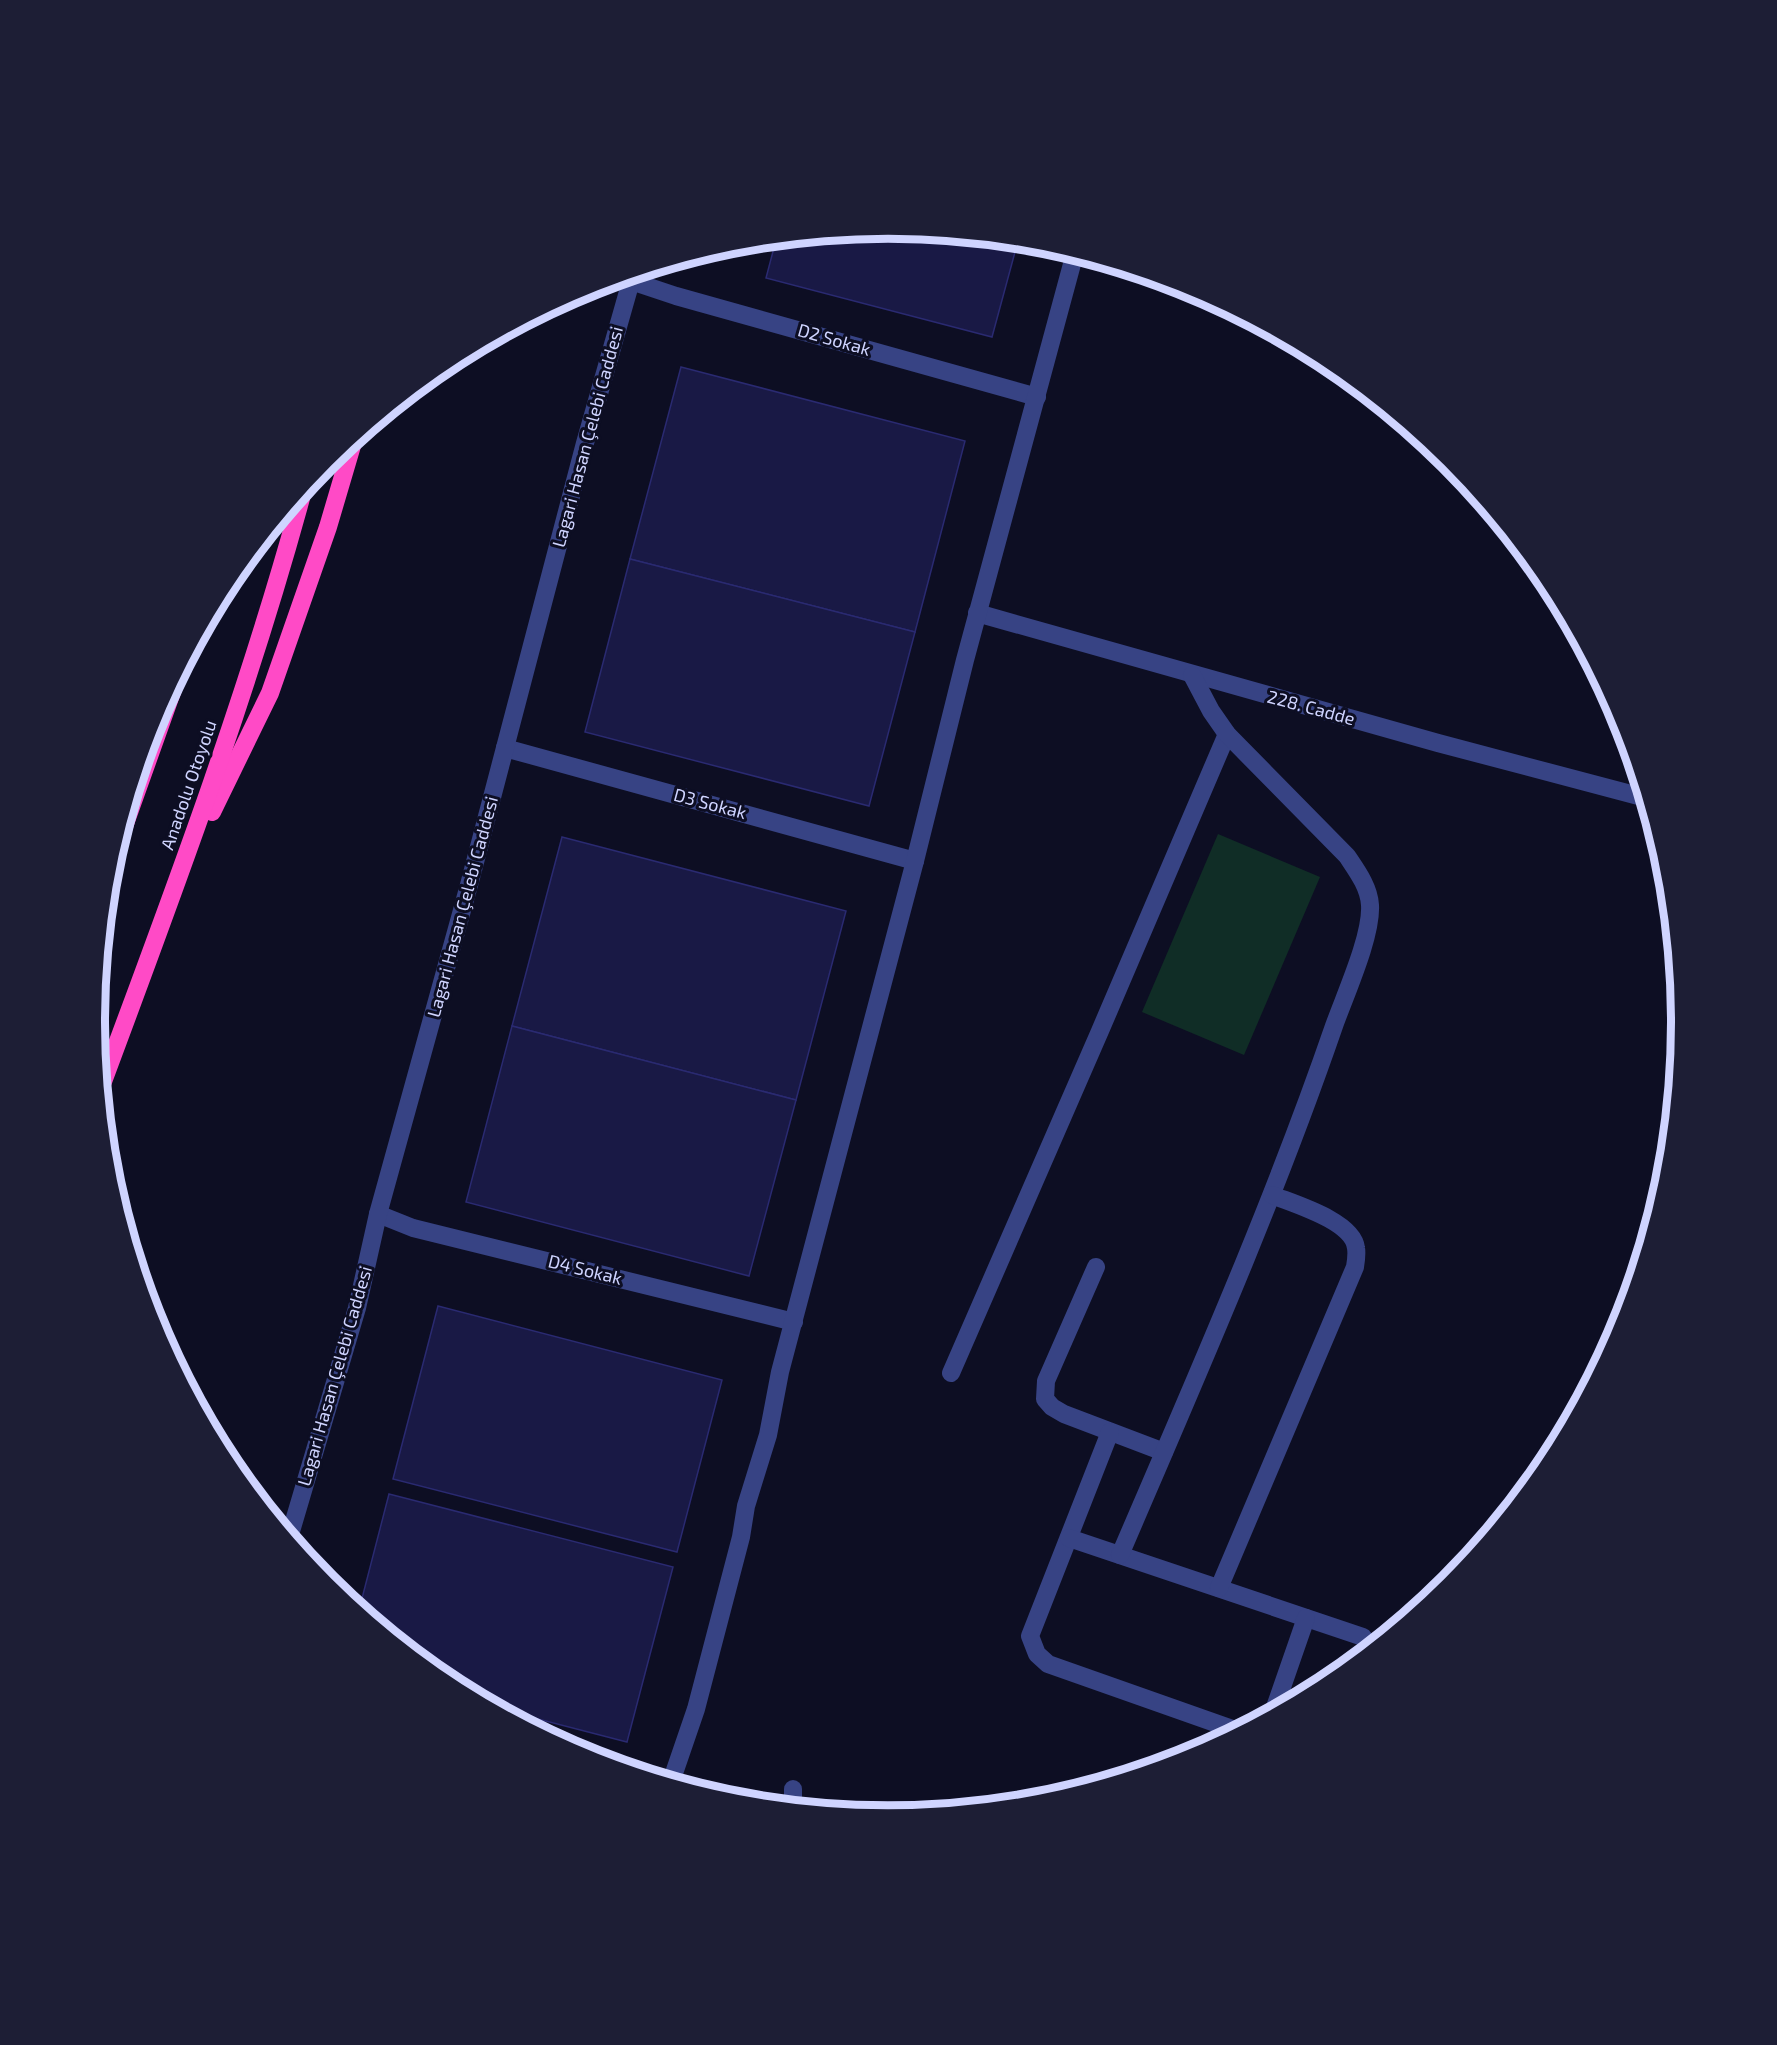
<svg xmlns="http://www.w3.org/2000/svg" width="1777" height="2045" font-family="'Exo 2',sans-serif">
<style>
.green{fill:#102d26}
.building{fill:#191945;stroke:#2a2a71;stroke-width:1.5}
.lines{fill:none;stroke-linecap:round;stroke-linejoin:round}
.minor{stroke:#374384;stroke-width:18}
.highway{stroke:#ff4ac6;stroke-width:18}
.labels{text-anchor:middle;stroke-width:6;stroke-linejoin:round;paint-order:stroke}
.street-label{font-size:18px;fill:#cfd4ff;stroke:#0d0e23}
.rim{fill:none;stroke:#cfd4ff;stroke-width:8}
</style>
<rect width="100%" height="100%" fill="#0d0e23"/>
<polygon class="green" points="1218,834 1320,877 1244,1055 1142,1012"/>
<g class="building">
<polygon points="889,229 1018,241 992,337 766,278 776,240"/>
<polygon points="681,367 965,441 915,632 630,559"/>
<polygon points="630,559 915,632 869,806 585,732"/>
<polygon points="562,837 846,911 796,1100 512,1026"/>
<polygon points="512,1026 796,1100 749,1276 466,1202"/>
<polygon points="438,1306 722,1380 677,1552 393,1479"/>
<polygon points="389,1494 673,1567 627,1742 495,1708 447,1682 359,1610"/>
</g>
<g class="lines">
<g class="minor">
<polyline points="631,281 676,296 1037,397"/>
<polyline points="977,613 1438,743 1646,798"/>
<polyline points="505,748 915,861"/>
<polyline points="378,1214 413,1228 794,1322"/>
<polyline points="1096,1267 1046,1381 1045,1399 1052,1407 1064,1414 1164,1452"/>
<polyline points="951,1373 1100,1031 1227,734"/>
<polyline points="1110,1432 1030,1636 1037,1654 1048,1664 1238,1731"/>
<polyline points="289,1538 357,1308 378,1214 469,885 585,443 633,274"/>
<polyline points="1069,1538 1363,1637"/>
<path d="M1120,1555c75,-175 152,-349 214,-529 11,-31 38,-90 36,-121 -1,-18 -13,-34 -23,-49l-120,-122 -16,-23 -19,-36"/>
<path d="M1219,1588l136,-321c1,-6 2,-13 1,-19 -3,-27 -62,-44 -84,-53"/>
<polyline points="1273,1713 1306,1618"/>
<polyline points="671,1782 696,1709 741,1537 746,1506 768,1435 780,1372 915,861 965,660 1075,253"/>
<polyline points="793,1807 793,1789"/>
</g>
<g class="highway">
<polyline points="212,812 270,693 328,527 354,439"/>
<polyline points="116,849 177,678"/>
<path d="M101,1087c73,-196 147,-393 202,-596"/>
</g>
</g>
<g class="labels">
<g class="street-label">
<text transform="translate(834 340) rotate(16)" y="6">D2 Sokak</text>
<text transform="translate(588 437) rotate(-75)" y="6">Lagari Hasan Çelebi Caddesi</text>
<text transform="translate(1311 708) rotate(15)" y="6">228. Cadde</text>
<text transform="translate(189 785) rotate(-71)" y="6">Anadolu Otoyolu</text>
<text transform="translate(710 804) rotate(15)" y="6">D3 Sokak</text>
<text transform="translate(463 907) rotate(-75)" y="6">Lagari Hasan Çelebi Caddesi</text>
<text transform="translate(585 1270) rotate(14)" y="6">D4 Sokak</text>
<text transform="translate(335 1376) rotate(-74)" y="6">Lagari Hasan Çelebi Caddesi</text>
</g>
</g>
<path d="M0 0H1777V2045H0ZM105 1022a783 783 0 1 1 1566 0a783 783 0 1 1-1566 0Z" fill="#1d1e35" fill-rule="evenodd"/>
<path class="rim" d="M105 1022a783 783 0 1 1 1566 0a783 783 0 1 1-1566 0Z"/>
</svg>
